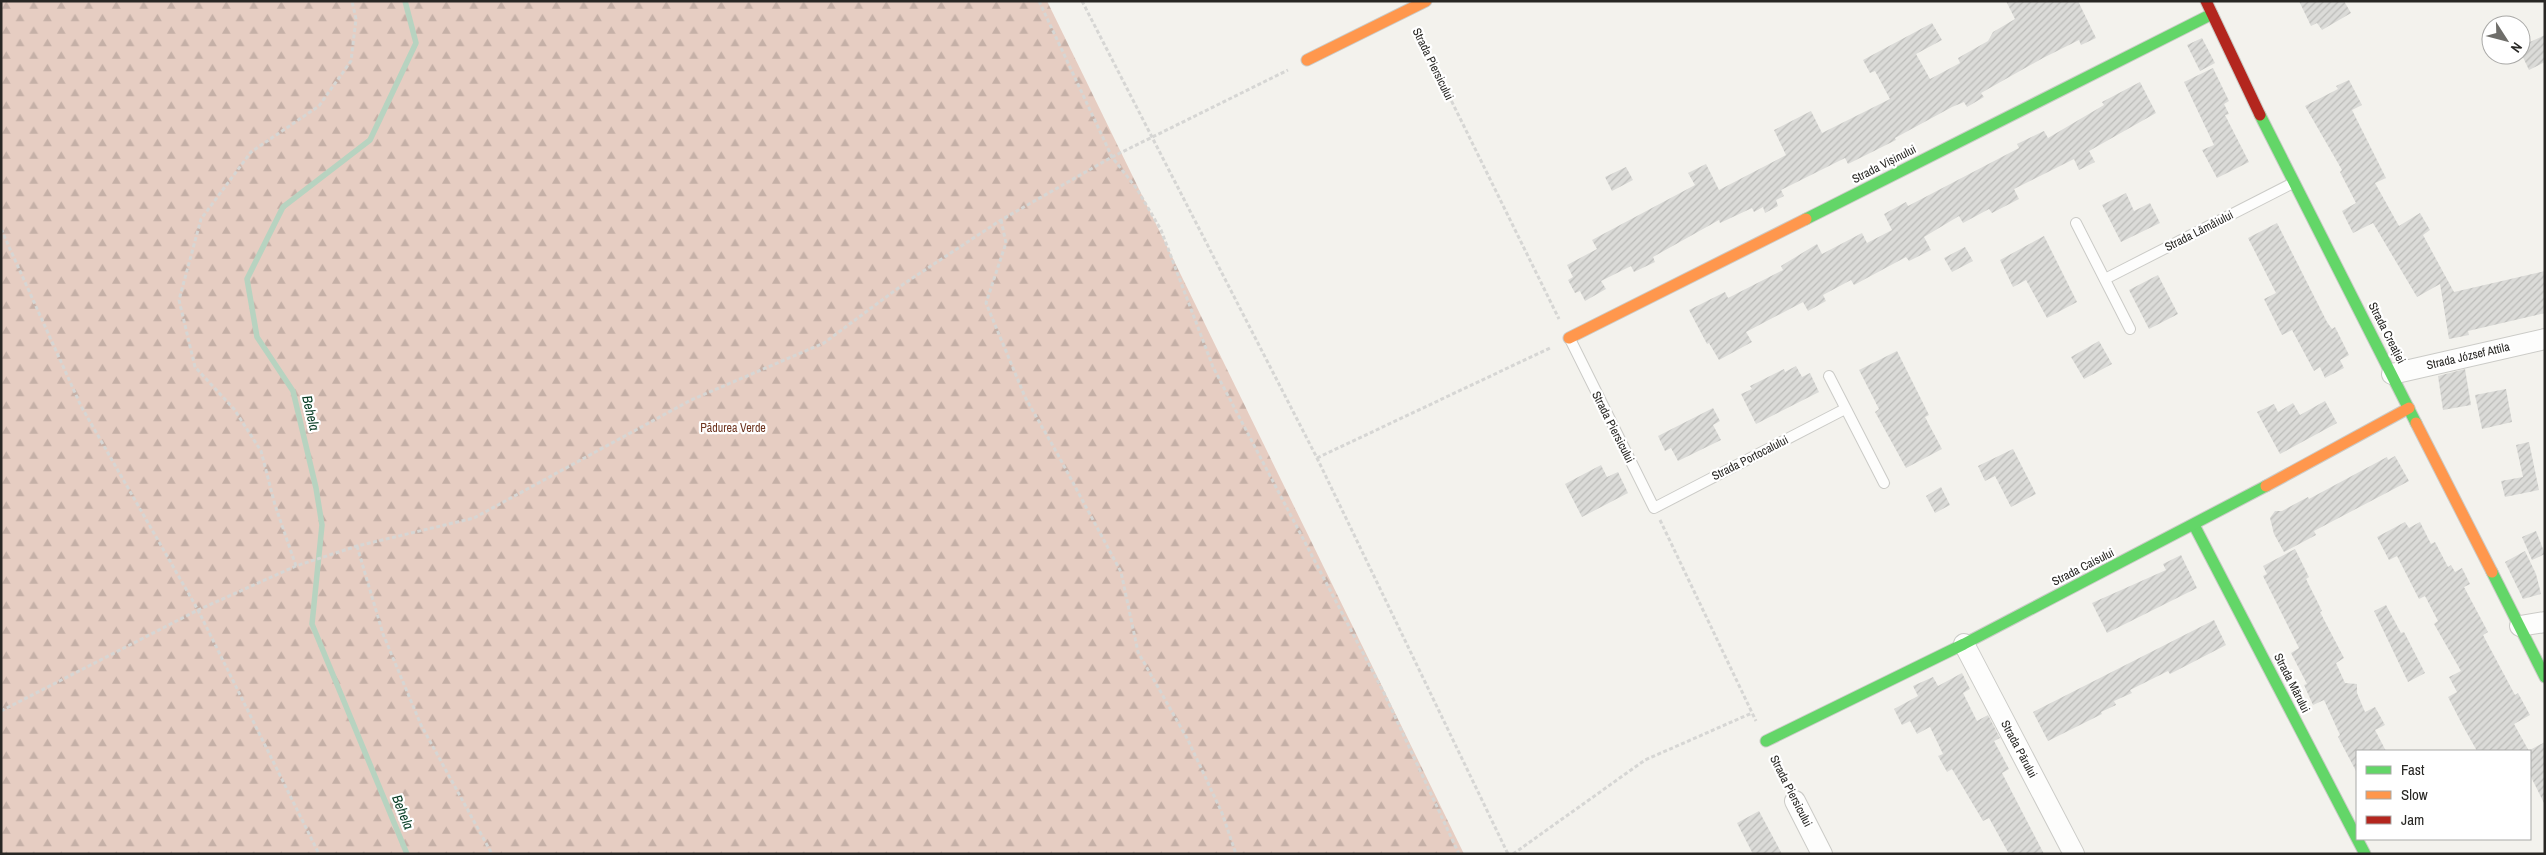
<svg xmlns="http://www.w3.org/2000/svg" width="2546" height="855" font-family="'Archivo Narrow',sans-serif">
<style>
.forest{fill:url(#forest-firs)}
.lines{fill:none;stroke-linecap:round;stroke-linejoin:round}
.stream{stroke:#b7d3c0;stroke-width:5.5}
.building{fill:url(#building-hatch)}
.lane-casing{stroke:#cbcbc7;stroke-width:12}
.street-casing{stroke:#cbcbc7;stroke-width:22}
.fast-casing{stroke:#cbcbc7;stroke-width:13}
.slow-casing{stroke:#cbcbc7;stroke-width:13}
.jam-casing{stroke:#cbcbc7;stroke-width:13}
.path{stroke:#d6d6d4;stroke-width:3;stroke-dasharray:4 2.5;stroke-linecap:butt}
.lane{stroke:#fdfdfc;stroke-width:10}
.street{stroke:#fdfdfc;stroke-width:20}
.fast{stroke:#63d668;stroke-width:11}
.slow{stroke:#ff974d;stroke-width:11}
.jam{stroke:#b3261e;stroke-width:11}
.labels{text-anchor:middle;stroke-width:4.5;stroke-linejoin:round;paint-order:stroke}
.street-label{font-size:12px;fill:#282724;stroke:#fff}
.park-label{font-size:12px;fill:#6e3520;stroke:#fff}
.water-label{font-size:14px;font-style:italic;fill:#053b22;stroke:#fff}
</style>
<defs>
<pattern id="forest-firs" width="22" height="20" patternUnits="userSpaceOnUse" patternTransform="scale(1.25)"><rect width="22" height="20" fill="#e6cdc2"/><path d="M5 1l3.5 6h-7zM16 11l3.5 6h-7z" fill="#c5b0a7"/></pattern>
<pattern id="building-hatch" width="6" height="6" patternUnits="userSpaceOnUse" patternTransform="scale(1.25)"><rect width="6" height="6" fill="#dbdbd8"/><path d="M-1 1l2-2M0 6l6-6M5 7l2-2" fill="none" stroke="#bcbcb9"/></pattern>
</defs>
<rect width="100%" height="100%" fill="#f3f2ed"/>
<polygon class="forest" points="1,1 1047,1 1464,854 1,854"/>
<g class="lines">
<polyline class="stream" points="405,1 416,43 370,140 283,207 247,279 257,337 293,391 316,488 322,525 312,624 407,854"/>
</g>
<g class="building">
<polygon points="2006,1 2078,1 2096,38 2081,45 2079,40 2043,58 1981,93 1984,97 1967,107 1964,102 1952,107 1895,138 1896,140 1848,164 1845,158 1781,190 1784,196 1776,200 1778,206 1765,213 1763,207 1754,212 1752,208 1720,223 1719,220 1653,257 1655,262 1634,272 1631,266 1601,281 1606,289 1585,301 1580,291 1575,293 1568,280 1573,277 1567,265 1597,249 1592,240 1695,185 1688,173 1706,164 1719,190 1786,155 1774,130 1811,111 1822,133 1890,99 1875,71 1870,73 1863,60 1932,23 1942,40 1916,54 1930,79 1960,63 1958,58 1988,41 1993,32 2015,19"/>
<polygon points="2299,1 2344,1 2351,13 2322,30 2317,23 2311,26"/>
<polygon points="2545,35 2545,62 2529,70 2521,53 2521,46"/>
<polygon points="2202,38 2215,63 2200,71 2187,45"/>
<polygon points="2213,68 2229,101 2224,104 2229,114 2225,115 2249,162 2217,178 2202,150 2214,145 2184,82"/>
<polygon points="2349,80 2362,105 2352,110 2386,178 2375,183 2399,226 2420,213 2430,230 2423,235 2454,292 2545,271 2545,313 2468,331 2469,335 2449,339 2440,284 2417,297 2373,223 2353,233 2342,211 2356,203 2340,172 2342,170 2305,106 2338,89 2336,86"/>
<polygon points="2140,82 2156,113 2089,151 2095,162 2079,170 2074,159 2014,189 2019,199 1992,213 1989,209 1963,223 1959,216 1924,237 1931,250 1909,261 1906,257 1854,285 1851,280 1823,295 1826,301 1808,311 1803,302 1746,332 1752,342 1719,360 1709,343 1707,344 1689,310 1725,292 1728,298 1783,270 1781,266 1817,244 1822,254 1862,233 1867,243 1892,230 1884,214 1906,202 1908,206 2019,148 2017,144 2044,131 2048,138 2104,105 2102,102"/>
<polygon points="1626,167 1633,180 1612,191 1605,177"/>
<polygon points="2126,193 2134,211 2150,203 2160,223 2121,242 2102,205"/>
<polygon points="2277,223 2327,322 2332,329 2335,327 2349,355 2340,360 2344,368 2325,378 2320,367 2314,371 2292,330 2282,335 2264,299 2276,293 2248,238"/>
<polygon points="2044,236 2077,302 2047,318 2026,280 2013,287 2000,260"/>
<polygon points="1965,247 1973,261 1952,272 1944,258"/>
<polygon points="2158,275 2178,314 2149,329 2129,290"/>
<polygon points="2099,341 2112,364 2084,379 2071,357"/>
<polygon points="1897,351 1929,415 1925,417 1942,449 1906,468 1875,412 1879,409 1859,370"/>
<polygon points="1796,366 1802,377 1810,373 1819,392 1756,424 1741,394 1752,389 1750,386 1784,369 1785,372"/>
<polygon points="2465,369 2471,405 2443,410 2438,376"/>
<polygon points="2506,389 2512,422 2482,429 2475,395"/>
<polygon points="2325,401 2337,423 2280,454 2257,412 2274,404 2278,412 2293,403 2300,415"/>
<polygon points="1713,408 1720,421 1713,425 1721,440 1678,461 1671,448 1665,451 1658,436"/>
<polygon points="2529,442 2539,490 2505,497 2501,481 2523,477 2516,445"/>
<polygon points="2013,449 2036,494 2011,507 1995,476 1985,481 1978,466"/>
<polygon points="2395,456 2409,481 2314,531 2316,535 2284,552 2274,534 2270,518 2275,511 2282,511 2308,497 2309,499 2387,457 2388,460"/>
<polygon points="1601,465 1607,477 1618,472 1628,493 1582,517 1565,484"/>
<polygon points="1941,487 1950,505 1935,513 1926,496"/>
<polygon points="2405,522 2409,528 2420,522 2431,544 2435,542 2448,567 2451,565 2455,572 2462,568 2470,584 2464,587 2488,632 2483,635 2515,695 2518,693 2530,715 2514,724 2529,751 2477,751 2464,728 2448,697 2457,692 2449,677 2461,671 2434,624 2438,621 2425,596 2419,599 2397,556 2389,560 2377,537"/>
<polygon points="2536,531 2545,554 2532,560 2522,537"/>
<polygon points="2295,549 2309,577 2306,579 2322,611 2320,612 2344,658 2336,663 2345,683 2357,684 2357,693 2365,712 2375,707 2385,725 2375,730 2386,751 2357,751 2357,773 2338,737 2340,735 2324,700 2313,705 2304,685 2307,684 2291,653 2299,648 2263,576 2267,574 2263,566"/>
<polygon points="2525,551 2536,574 2541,594 2523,599 2505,562"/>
<polygon points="2181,555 2197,588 2107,633 2092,603 2166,570 2163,564"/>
<polygon points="2386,605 2401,633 2404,632 2425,673 2408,682 2374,611"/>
<polygon points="2214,620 2226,645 2170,674 2168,671 2130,690 2132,693 2114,701 2116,705 2101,712 2102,714 2048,741 2033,712"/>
<polygon points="1962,673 1970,689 1963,693 1977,721 1988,715 2000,738 1994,741 2009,769 2002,773 2044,854 2009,854 1989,818 1983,821 1952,769 1947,772 1938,756 1943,754 1930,727 1917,734 1910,721 1902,725 1894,709 1918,696 1913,686 1933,677 1938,686"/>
<polygon points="2545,742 2545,805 2530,775 2530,750"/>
<polygon points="1759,811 1782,854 1753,854 1737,823"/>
</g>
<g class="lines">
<g class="lane-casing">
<g id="lane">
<polyline points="2076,223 2130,329"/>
<polyline points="2105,279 2293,183"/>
<polyline points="1570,339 1654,508 1845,409"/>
<polyline points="1829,376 1884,483"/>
</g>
</g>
<g class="street-casing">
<g id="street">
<polyline points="2392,374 2545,339"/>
<polyline points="2520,626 2545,622"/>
<polyline points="1964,644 2074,854"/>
<polyline points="1795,801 1822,854"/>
</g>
</g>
<g class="fast-casing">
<g id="fast">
<polyline points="2260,115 2416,423"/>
<polyline points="1806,219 2212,14"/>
<polyline points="2194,525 2365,854"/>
<polyline points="2492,572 2545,677"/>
<polyline points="1766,741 1964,644 2266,486"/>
</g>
</g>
<g class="slow-casing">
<g id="slow">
<polyline points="1307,60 1426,1"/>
<polyline points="1569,338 1806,219"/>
<polyline points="2416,423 2492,572"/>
<polyline points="2266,486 2409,408"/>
</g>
</g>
<g class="jam-casing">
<polyline id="jam" points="2206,1 2260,115"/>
</g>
<g class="path">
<polyline points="1039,1 1112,157 1137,189 1161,230 1213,367 1384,693 1459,854"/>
<polyline points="1082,1 1317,458 1508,854"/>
<polyline points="1417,31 1559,319"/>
<polyline points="1001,220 1006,243 986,303 1025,397 1057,453 1121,572 1138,652 1188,740 1222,813 1236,854"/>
<polyline points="1,229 81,406 198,610 319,854"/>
<polyline points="1317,458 1550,348"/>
<polyline points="1660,520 1756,721"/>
<polyline points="357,546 383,634 421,725 492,854"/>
<polyline points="296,566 275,505 261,451 234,409 195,367 179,300 201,219 251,152 319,106 351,61 356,19 352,1"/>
<polyline points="1,711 198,610 296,566 357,546 474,518 691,400 824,343 905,283 1001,220 1112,157 1288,70"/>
<polyline points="1775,761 1787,785"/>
<polyline points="1513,854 1645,760 1752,713"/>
</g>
<use href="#lane" class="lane"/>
<use href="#street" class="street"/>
<use href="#fast" class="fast"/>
<use href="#slow" class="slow"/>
<use href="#jam" class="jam"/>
</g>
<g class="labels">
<g class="street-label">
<text transform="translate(1433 64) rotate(64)" y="4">Strada Piersicului</text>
<text transform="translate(1884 164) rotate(-27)" y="4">Strada Vișinului</text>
<text transform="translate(2199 231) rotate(-27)" y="4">Strada Lămâiului</text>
<text transform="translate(2387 333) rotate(63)" y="4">Strada Creației</text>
<text transform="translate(2468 356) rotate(-13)" y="4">Strada József Attila</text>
<text transform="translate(1613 427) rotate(63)" y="4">Strada Piersicului</text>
<text transform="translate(1750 458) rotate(-27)" y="4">Strada Portocalului</text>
<text transform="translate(2083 567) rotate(-27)" y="4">Strada Caisului</text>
<text transform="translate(2292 683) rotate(63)" y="4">Strada Mărului</text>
<text transform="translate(2019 749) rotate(62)" y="4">Strada Părului</text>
<text transform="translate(1791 791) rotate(63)" y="4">Strada Piersicului</text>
</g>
<g class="park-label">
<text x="733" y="432">Pădurea Verde</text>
</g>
<g class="water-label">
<text transform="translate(311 413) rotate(77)" y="5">Behela</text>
<text transform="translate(403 812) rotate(68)" y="5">Behela</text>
</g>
</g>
<rect width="2546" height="855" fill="none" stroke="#282724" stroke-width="5"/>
<rect x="2356" y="750" width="175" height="90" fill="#ffffff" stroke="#a9a9a7"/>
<rect x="2366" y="766" width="25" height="8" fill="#63d668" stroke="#a9a9a7"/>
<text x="2401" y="775" font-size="15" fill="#282724">Fast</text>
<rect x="2366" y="791" width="25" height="8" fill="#ff974d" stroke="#a9a9a7"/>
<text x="2401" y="800" font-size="15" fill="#282724">Slow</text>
<rect x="2366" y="816" width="25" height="8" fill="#b3261e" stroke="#a9a9a7"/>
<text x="2401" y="825" font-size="15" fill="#282724">Jam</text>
<g transform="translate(2506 40) rotate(126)"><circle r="24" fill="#ffffff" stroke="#a9a9a7"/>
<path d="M0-4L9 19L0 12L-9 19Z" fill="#6f6e6a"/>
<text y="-8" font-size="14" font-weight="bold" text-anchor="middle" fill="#282724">N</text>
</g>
</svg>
